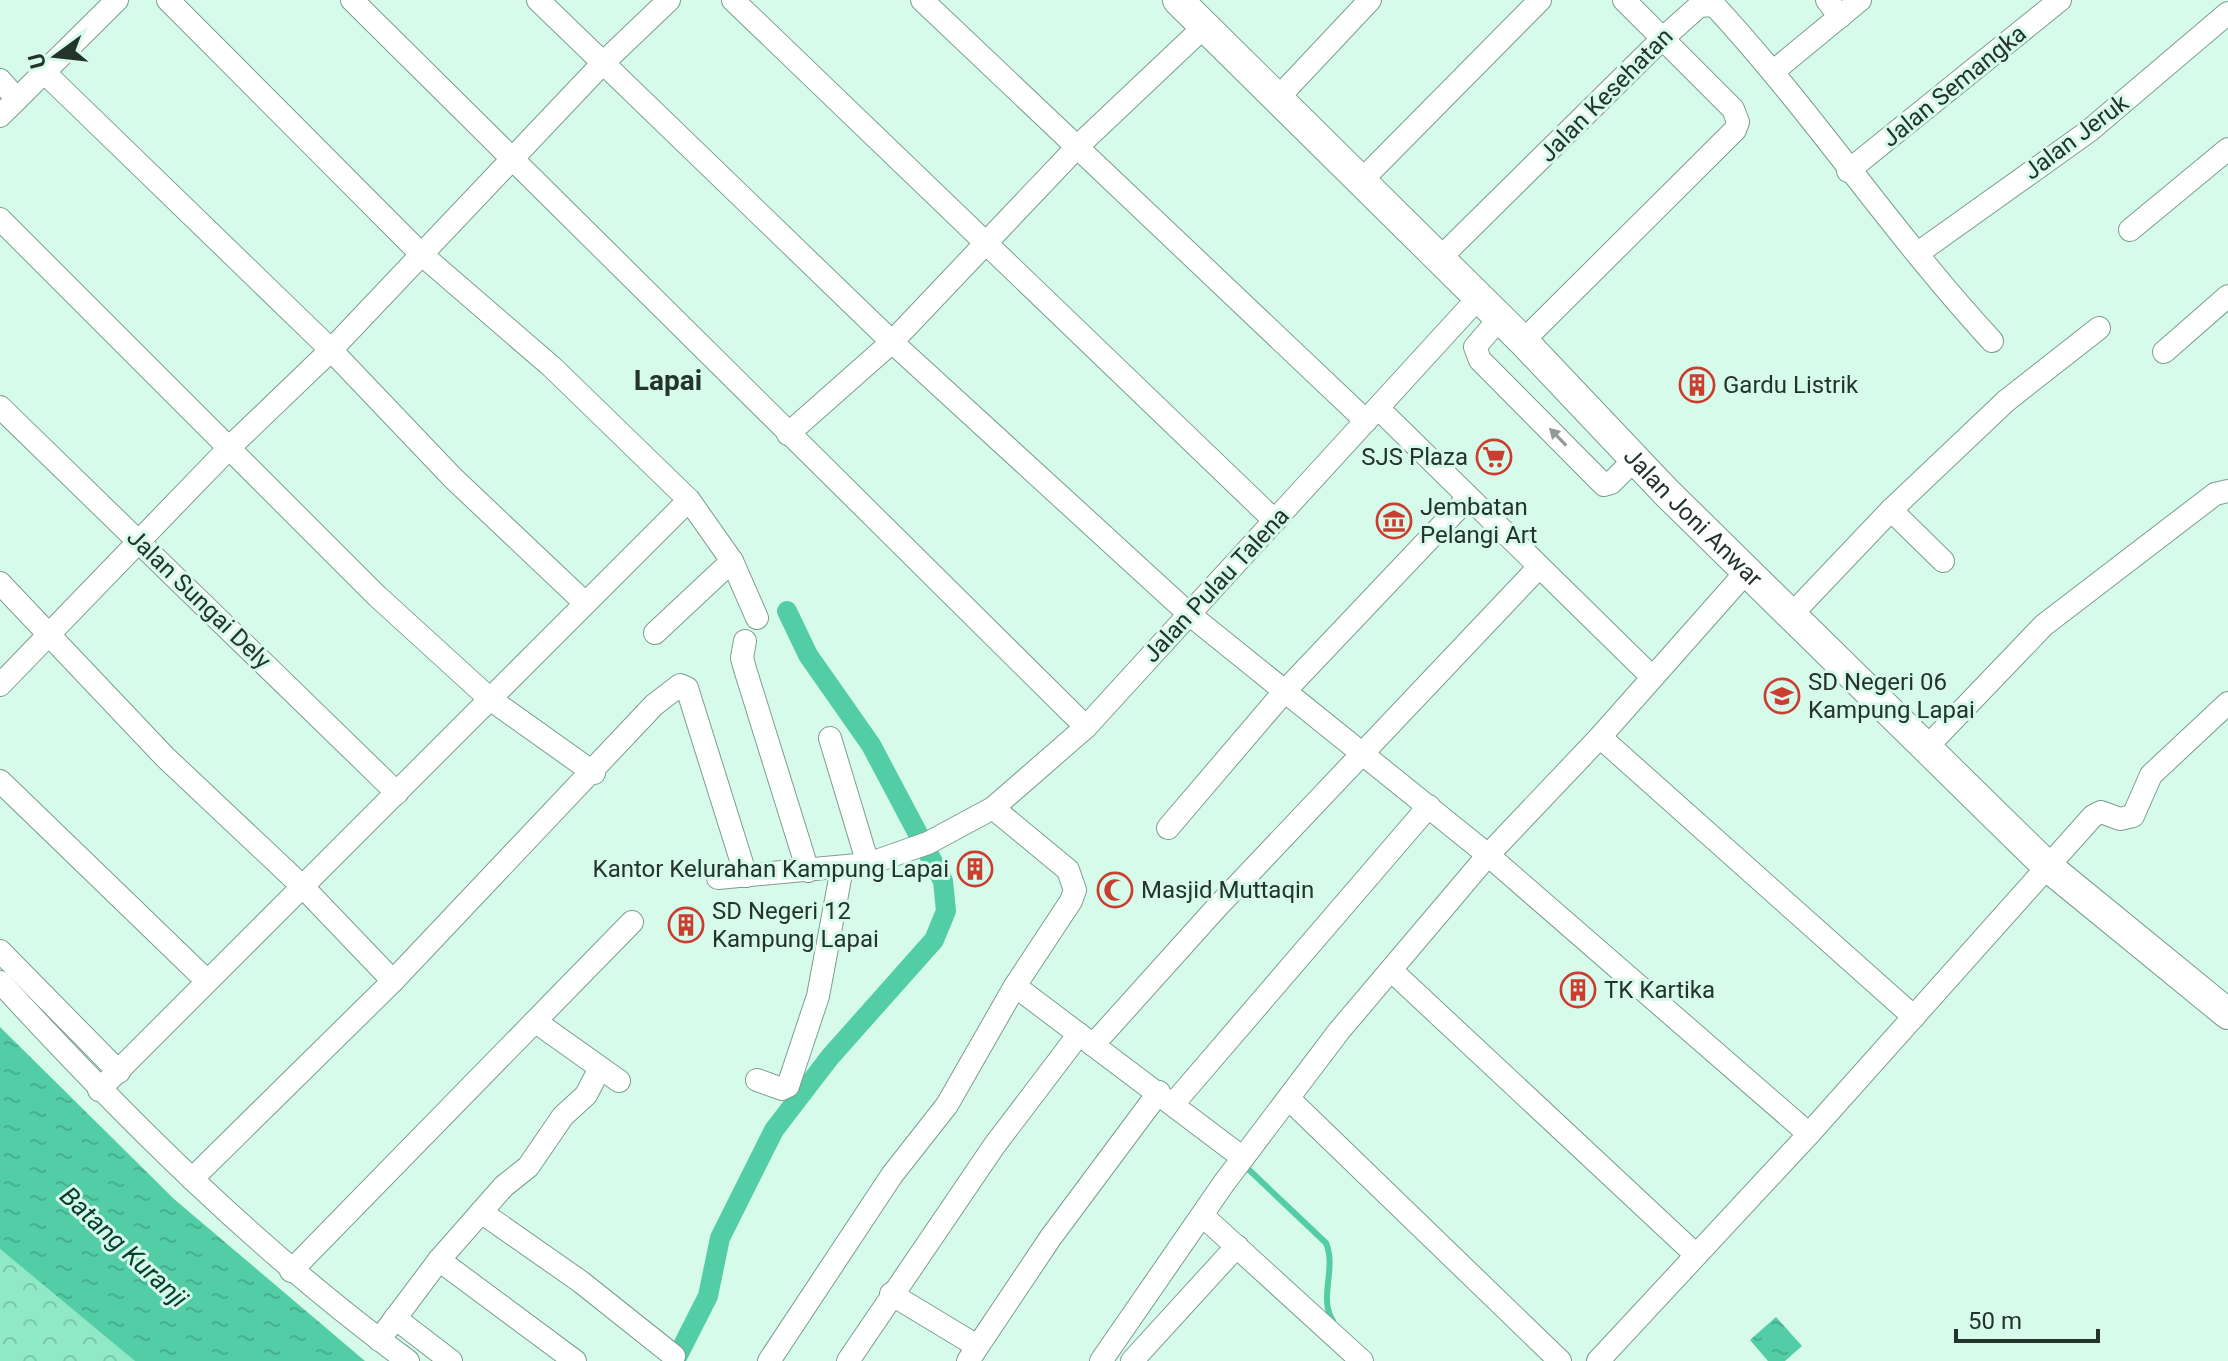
<svg xmlns="http://www.w3.org/2000/svg" width="2228" height="1361" font-family="Roboto,sans-serif">
<style>
.forest{fill:url(#forest-crowns)}
.water{fill:url(#water-ripples)}
.lines{fill:none;stroke-linecap:round;stroke-linejoin:round}
.stream{stroke:#52cda5;stroke-width:6}
.canal{stroke:#52cda5;stroke-width:20}
.street-casing{stroke:#7b9d8f;stroke-width:24}
.secondary-casing{stroke:#7b9d8f;stroke-width:32}
.street{stroke:#fff;stroke-width:22}
.secondary{stroke:#fff;stroke-width:30}
.oneway{fill:#929996}
.labels{text-anchor:middle;stroke-width:6;stroke-linejoin:round;paint-order:stroke}
.street-label{font-size:24px;fill:#25332d;stroke:#d6fbeb}
.poi-label{font-size:24px;fill:#25332d;stroke:#d6fbeb;text-anchor:start}
.water-label{font-size:26px;font-style:italic;fill:#063e2e;stroke:#d6fbeb}
.quarter-label{font-size:28px;font-weight:bold;fill:#25332d;stroke:#d6fbeb}
</style>
<defs>
<pattern id="forest-crowns" width="20" height="18" patternUnits="userSpaceOnUse" patternTransform="scale(2)"><rect width="20" height="18" fill="#8fe8c6"/><path d="M2 6a3 3 0 1 1 6 0M12 15a3 3 0 1 1 6 0" fill="none" stroke="#7bc7aa"/></pattern>
<pattern id="water-ripples" width="26" height="14" patternUnits="userSpaceOnUse" patternTransform="scale(2)"><rect width="26" height="14" fill="#52cda5"/><path d="M2 4q2-2 4 0t4 0M15 11q2-2 4 0t4 0" fill="none" stroke="#47b08e"/></pattern>
</defs>
<rect width="100%" height="100%" fill="#d6fbeb"/>
<polygon class="forest" points="0,1249 133,1359 135,1361 0,1361"/>
<g class="water">
<polygon points="0,1027 174,1199 365,1361 135,1361 0,1249"/>
<polygon points="1776,1317 1802,1346 1785,1361 1768,1361 1750,1340"/>
</g>
<g class="lines">
<path class="stream" d="M1245,1166l81,77c11,25 -8,55 7,78"/>
<polyline class="canal" points="675,1361 708,1296 720,1238 774,1130 830,1057 934,940 946,911 943,881 871,745 808,655 787,611"/>
<g class="street-casing">
<g id="street">
<polyline points="168,0 421,254 552,367 689,500 732,561 757,618"/>
<polyline points="352,0 1086,727"/>
<polyline points="538,0 892,342 1189,614 1488,855 1809,1134"/>
<polyline points="733,0 1275,521"/>
<polyline points="922,0 1366,421"/>
<polyline points="1827,0 1840,17"/>
<polyline points="1775,70 1860,0"/>
<polyline points="46,74 331,350 453,478 584,602"/>
<polyline points="0,80 17,99"/>
<polyline points="1276,100 1370,0"/>
<polyline points="0,116 117,0"/>
<polyline points="1848,171 2060,0"/>
<polyline points="1360,182 1540,0"/>
<polyline points="0,219 377,596 490,699 594,773"/>
<polyline points="2130,230 2228,149"/>
<polyline points="1918,253 2089,131 2228,13"/>
<path d="M1439,259l223,-220 37,-33 15,-1c99,107 179,229 278,336"/>
<polyline points="1500,318 1475,347 1480,360 1604,485 1611,483 1635,459"/>
<polyline points="1523,341 1735,130 1738,122 1733,109 1624,0"/>
<polyline points="2164,352 2228,296"/>
<polyline points="0,407 397,793"/>
<polyline points="1378,408 1651,676"/>
<polyline points="788,434 892,342 1078,146 1205,26"/>
<polyline points="1891,510 1943,561"/>
<polyline points="0,583 165,757 304,888 393,981"/>
<polyline points="1793,613 1891,510 2006,401 2099,328"/>
<polyline points="655,633 732,561"/>
<polyline points="745,641 742,658 745,669 808,871"/>
<polyline points="0,685 231,446 331,350 603,63 669,0"/>
<polyline points="1600,737 1914,1017"/>
<polyline points="830,738 868,864"/>
<polyline points="1927,747 2044,625 2215,494 2228,491"/>
<polyline points="0,781 207,981"/>
<polyline points="1168,828 1284,692 1468,498"/>
<polyline points="718,878 868,864 928,843 993,808 1086,727 1479,297"/>
<polyline points="0,951 119,1072"/>
<polyline points="1392,971 1695,1254"/>
<path d="M0,982c126,137 257,268 408,379"/>
<polyline points="1015,986 1243,1158"/>
<polyline points="536,1022 619,1081"/>
<polyline points="1093,1045 1218,906 1539,567"/>
<polyline points="757,1080 782,1089 788,1086 818,996 842,868"/>
<polyline points="99,1090 689,500"/>
<polyline points="1289,1099 1560,1361"/>
<polyline points="1174,1103 1429,806"/>
<polyline points="192,1179 393,981 654,705 680,685 687,688 746,876"/>
<polyline points="481,1212 581,1282 674,1356"/>
<polyline points="1204,1217 1362,1361"/>
<polyline points="439,1260 575,1361"/>
<polyline points="291,1271 632,922"/>
<polyline points="891,1294 977,1346"/>
<polyline points="395,1318 451,1361"/>
<polyline points="379,1340 439,1260 504,1186 528,1167 563,1116 586,1095 600,1068"/>
<polyline points="769,1361 892,1175 947,1105 1015,986 1071,901 1075,890 1068,870 993,808"/>
<polyline points="848,1361 994,1146 1079,1034"/>
<polyline points="968,1361 1051,1237 1159,1092"/>
<polyline points="1101,1361 1224,1183 1339,1031 1488,855 1600,737 1747,571"/>
<polyline points="1132,1361 1237,1246"/>
<polyline points="1598,1361 1809,1134 2093,816 2101,812 2120,819 2133,816 2151,775 2228,703"/>
</g>
</g>
<g class="secondary-casing">
<g id="secondary">
<path id="s1" d="M1178,0l345,341 143,151 336,330 45,44 181,148"/>
</g>
</g>
<use href="#street" class="street"/>
<use href="#secondary" class="secondary"/>
</g>
<defs><path id="oneway-solid" d="M-6-.8H1V-3.2L6.5 0L1 3.2V.8H-6Z" transform="scale(2)"/></defs>
<use class="oneway" href="#oneway-solid" transform="translate(1558 437) rotate(-134)"/>
<defs>
<g id="building-ring" transform="scale(1.8)"><circle r="9.5" fill="#d6fbeb" stroke="#ca3d2f" stroke-width="1.5"/><path d="M-4-6H4V6H1V3H-1V6H-4ZM-2.5-4.3h1.7v1.8h-1.7ZM.8-4.3h1.7v1.8H.8ZM-2.5-1h1.7V.8h-1.7ZM.8-1h1.7V.8H.8Z" fill="#ca3d2f"/></g>
<g id="supermarket-ring" transform="scale(1.8)"><circle r="9.5" fill="#d6fbeb" stroke="#ca3d2f" stroke-width="1.5"/><path d="M-6-5.5h2.5l.6 2H6L4.5 2H-2.5L-4.4-4H-6ZM-1.5 3.2a1.3 1.3 0 1 0 .1 0ZM3 3.2a1.3 1.3 0 1 0 .1 0Z" fill="#ca3d2f"/></g>
<g id="museum-ring" transform="scale(1.8)"><circle r="9.5" fill="#d6fbeb" stroke="#ca3d2f" stroke-width="1.5"/><path d="M0-6L6-3V-2H-6V-3ZM-5-1h2V3h-2ZM-1-1h2V3h-2ZM3-1h2V3H3ZM-6 4H6V6H-6Z" fill="#ca3d2f"/></g>
<g id="school-ring" transform="scale(1.8)"><circle r="9.5" fill="#d6fbeb" stroke="#ca3d2f" stroke-width="1.5"/><path d="M0-5L7-2L0 1L-7-2ZM-4 1L0 2.5L4 1V4Q0 6-4 4Z" fill="#ca3d2f"/></g>
<g id="mosque-ring" transform="scale(1.8)"><circle r="9.5" fill="#d6fbeb" stroke="#ca3d2f" stroke-width="1.5"/><path d="M3.5-4.9A6 6 0 1 0 3.5 4.9A5 5 0 1 1 3.5-4.9Z" fill="#ca3d2f"/></g>
</defs>
<g fill-rule="evenodd">
<use href="#building-ring" x="1697" y="385"/>
<use href="#supermarket-ring" x="1494" y="457"/>
<use href="#museum-ring" x="1394" y="521"/>
<use href="#school-ring" x="1782" y="696"/>
<use href="#building-ring" x="975" y="869"/>
<use href="#mosque-ring" x="1115" y="890"/>
<use href="#building-ring" x="686" y="925"/>
<use href="#building-ring" x="1578" y="990"/>
</g>
<g class="labels">
<g class="street-label">
<text transform="translate(1954 86) rotate(-39)" y="8">Jalan Semangka</text>
<text transform="translate(1606 95) rotate(-45)" y="8">Jalan Kesehatan</text>
<text transform="translate(2076 137) rotate(-37)" y="8">Jalan Jeruk</text>
<text dy="8" stroke="none"><textPath href="#s1" startOffset="730">Jalan Joni Anwar</textPath></text>
<text transform="translate(1216 585) rotate(-47)" y="8">Jalan Pulau Talena</text>
<text transform="translate(199 599) rotate(44)" y="8">Jalan Sungai Dely</text>
</g>
<g class="poi-label">
<text x="1723" y="393">Gardu Listrik</text>
<text x="1468" y="465" text-anchor="end">SJS Plaza</text>
<text x="1420" y="515">Jembatan<tspan x="1420" dy="28">Pelangi Art</tspan></text>
<text x="1808" y="690">SD Negeri 06<tspan x="1808" dy="28">Kampung Lapai</tspan></text>
<text x="949" y="877" text-anchor="end">Kantor Kelurahan Kampung Lapai</text>
<text x="1141" y="898">Masjid Muttaqin</text>
<text x="712" y="919">SD Negeri 12<tspan x="712" dy="28">Kampung Lapai</tspan></text>
<text x="1604" y="998">TK Kartika</text>
</g>
<g class="water-label">
<text transform="translate(124 1247) rotate(43)" y="9">Batang Kuranji</text>
</g>
<g class="quarter-label">
<text x="668" y="390">Lapai</text>
</g>
</g>
<g transform="translate(56 56) rotate(255)" stroke="#d6fbeb" stroke-width="6" paint-order="stroke">
<path d="M0-6L14 30L0 20L-14 30Z" fill="#25332d"/>
<text y="-12" font-size="22" font-weight="bold" text-anchor="middle" fill="#25332d">U</text>
</g>
<path d="M1956 1329v12h142v-12" fill="none" stroke="#25332d" stroke-width="4"/>
<text x="1968" y="1329" font-size="24" fill="#25332d" stroke="#d6fbeb" stroke-width="6" paint-order="stroke">50 m</text>
</svg>
